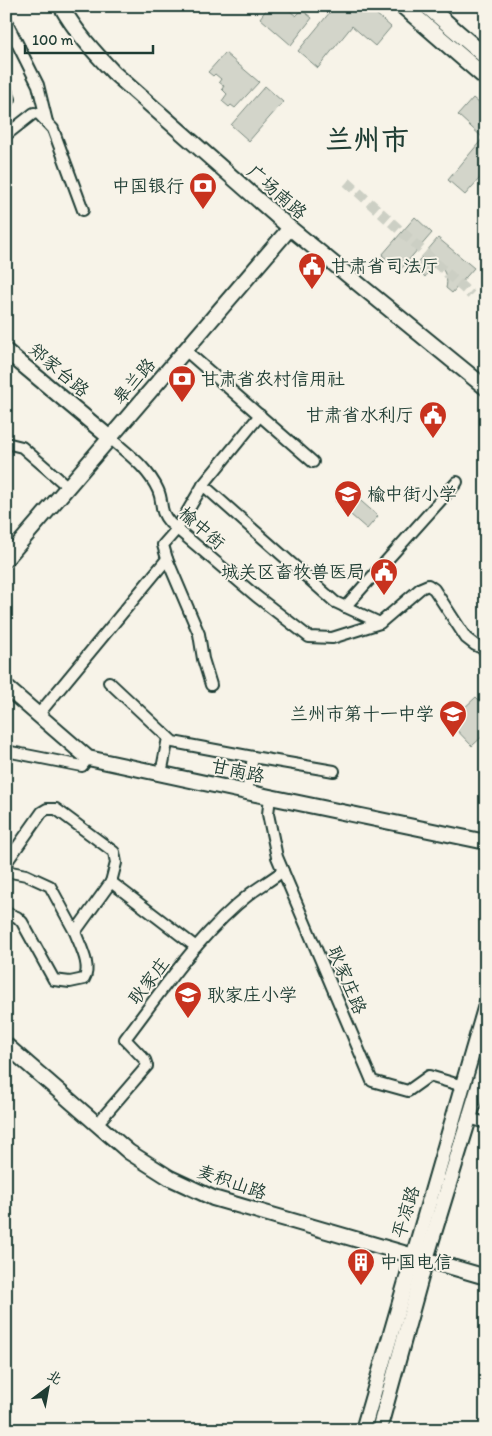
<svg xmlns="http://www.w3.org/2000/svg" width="492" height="1436" font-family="Itim,'LXGW WenKai TC',sans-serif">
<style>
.green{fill:#d3d5ca;stroke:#79897f}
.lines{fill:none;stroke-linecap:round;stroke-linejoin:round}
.street-tunnel{stroke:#cccfc4;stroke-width:10;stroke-dasharray:10 5;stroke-linecap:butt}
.street-casing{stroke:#1f3d34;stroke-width:14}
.secondary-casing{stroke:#1f3d34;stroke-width:18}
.primary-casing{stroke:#1f3d34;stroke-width:19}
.street{stroke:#f7f3e8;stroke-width:10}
.secondary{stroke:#f7f3e8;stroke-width:14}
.primary{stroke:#f7f3e8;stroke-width:15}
.labels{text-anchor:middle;stroke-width:4;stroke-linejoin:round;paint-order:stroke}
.poi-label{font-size:18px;fill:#1f3d34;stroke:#f7f3e8;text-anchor:start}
.street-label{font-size:18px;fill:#1f3d34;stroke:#f7f3e8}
.town-label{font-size:28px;font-weight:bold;fill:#1f3d34;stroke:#f7f3e8}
</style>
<rect width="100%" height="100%" fill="#f7f3e8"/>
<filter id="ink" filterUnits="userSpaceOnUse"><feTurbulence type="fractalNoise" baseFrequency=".02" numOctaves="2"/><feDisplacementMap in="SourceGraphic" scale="10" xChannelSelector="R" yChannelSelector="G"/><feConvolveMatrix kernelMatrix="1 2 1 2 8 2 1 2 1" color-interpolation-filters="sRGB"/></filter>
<g filter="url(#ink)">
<g class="green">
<polygon points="269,6 284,6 296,16 302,10 312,18 291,45 260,18"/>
<polygon points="335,6 367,6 391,27 375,46 352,26 318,68 298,51"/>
<polygon points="225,53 259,82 235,108 231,105 229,107 222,101 227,94 222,89 224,86 219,82 221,79 215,74 213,76 208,72"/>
<polygon points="265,86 283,102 249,141 231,125"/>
<polygon points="473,98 486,109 486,171 465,195 448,180 483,138 458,115"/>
<polygon points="415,217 432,233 400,270 382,255"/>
<path d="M438,238l36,30 -22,25 -6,-5c2,-8 0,-13 -4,-20l-10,-1 -7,10 -11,-11z"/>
<polygon points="346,488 378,516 367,529 335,501"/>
<polygon points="476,697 486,707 486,733 472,746 449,722"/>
</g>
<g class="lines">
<polyline class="street-tunnel" points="347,182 471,295"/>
<g class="street-casing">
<g id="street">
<polyline points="6,21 38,85 47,122"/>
<polyline points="6,90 10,99"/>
<polyline points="6,135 34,113 39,114 53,129 83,210"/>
<polyline points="185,350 313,462"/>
<path d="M110,438c18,16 38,30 48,52 6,13 0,20 12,33l86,73 53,41 23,1 48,-15"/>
<polyline points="6,443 22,447 68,487"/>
<polyline points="203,485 335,602 380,623 421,588 428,585 434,589 466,638 475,645 486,650"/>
<polyline points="167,559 199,634 203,659 211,685"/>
<polyline points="345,607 457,482"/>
<polyline points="109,682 173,742 253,757 247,792"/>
<polyline points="38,715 167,559 163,545 177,529 203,485 260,415"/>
<polyline points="6,751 82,766 88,758"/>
<polyline points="253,757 334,771"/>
<polyline points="161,774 168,738"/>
<polyline points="270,797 268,814 277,857 372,1081 408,1091 429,1076 463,1086"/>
<polyline points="6,863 42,812 47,809 56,809 114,852 116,863 111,882"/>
<polyline points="6,871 26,875 50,886 75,932"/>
<path d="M6,913l11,4 5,5 32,58 16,2 14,-3c8,-13 -4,-33 -9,-47l36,-50 85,65"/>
<polyline points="469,1118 486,1123"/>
<path d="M97,1124l50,-58 -2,-6 -20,-21c38,-50 76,-107 126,-146 10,-7 21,-14 32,-22"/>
</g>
</g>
<g class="secondary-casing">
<g id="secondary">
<path d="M61,6c14,25 33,46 53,67l176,155 196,160"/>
<polyline points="6,351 110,438"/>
<polyline points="6,559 290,228"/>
<polyline points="6,687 88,758 270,797 486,842"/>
<polyline points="6,1045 129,1152 170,1178 213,1198 486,1277"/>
<polyline points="363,1430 486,1005"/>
<polyline points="379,1430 426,1259 486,1063"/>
</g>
</g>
<g class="primary-casing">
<g id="primary">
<polyline points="403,6 486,78"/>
<polyline points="427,6 486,57"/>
</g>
</g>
<use href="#street" class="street"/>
<use href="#secondary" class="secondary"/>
<use href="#primary" class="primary"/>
</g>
</g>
<defs>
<g id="bank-pin" transform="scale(1.4375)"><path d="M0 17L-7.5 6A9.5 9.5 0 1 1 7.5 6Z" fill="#c8321e" stroke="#f7f3e8"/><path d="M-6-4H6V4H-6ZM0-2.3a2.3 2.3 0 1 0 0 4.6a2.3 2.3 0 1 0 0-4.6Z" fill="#fff"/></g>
<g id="civic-pin" transform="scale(1.4375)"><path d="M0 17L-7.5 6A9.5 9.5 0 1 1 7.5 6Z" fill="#c8321e" stroke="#f7f3e8"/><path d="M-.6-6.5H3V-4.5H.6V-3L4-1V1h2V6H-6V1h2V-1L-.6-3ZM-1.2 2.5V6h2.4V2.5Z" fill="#fff"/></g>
<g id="school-pin" transform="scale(1.4375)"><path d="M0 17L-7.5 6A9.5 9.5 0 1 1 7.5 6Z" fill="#c8321e" stroke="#f7f3e8"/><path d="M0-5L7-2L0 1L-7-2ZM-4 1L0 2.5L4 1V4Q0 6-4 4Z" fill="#fff"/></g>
<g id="building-pin" transform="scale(1.4375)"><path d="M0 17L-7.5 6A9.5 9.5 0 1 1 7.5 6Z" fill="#c8321e" stroke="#f7f3e8"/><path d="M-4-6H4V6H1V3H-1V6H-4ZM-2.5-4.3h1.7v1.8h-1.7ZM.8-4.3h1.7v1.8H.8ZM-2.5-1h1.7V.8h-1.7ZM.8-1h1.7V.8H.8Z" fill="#fff"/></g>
</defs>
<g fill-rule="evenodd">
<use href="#bank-pin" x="203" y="186"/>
<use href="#civic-pin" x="312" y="266"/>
<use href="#bank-pin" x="182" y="379"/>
<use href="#civic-pin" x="433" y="415"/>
<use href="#school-pin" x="348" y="494"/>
<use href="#civic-pin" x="384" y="572"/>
<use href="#school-pin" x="453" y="714"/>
<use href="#school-pin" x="188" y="995"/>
<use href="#building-pin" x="361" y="1262"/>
</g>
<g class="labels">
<g class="poi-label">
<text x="184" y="192" text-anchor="end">中国银行</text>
<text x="331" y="272">甘肃省司法厅</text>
<text x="201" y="385">甘肃省农村信用社</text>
<text x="414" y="421" text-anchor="end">甘肃省水利厅</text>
<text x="367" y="500">榆中街小学</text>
<text x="365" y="578" text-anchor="end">城关区畜牧兽医局</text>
<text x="434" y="720" text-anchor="end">兰州市第十一中学</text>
<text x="207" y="1001">耿家庄小学</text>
<text x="380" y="1268">中国电信</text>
</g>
<g class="street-label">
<text transform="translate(277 192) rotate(41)" y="6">广场南路</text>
<text transform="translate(59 370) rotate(40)" y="6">郑家台路</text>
<text transform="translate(134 381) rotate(-49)" y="6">皋兰路</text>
<text transform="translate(202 528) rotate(41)" y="6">榆中街</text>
<text transform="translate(238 771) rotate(12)" y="6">甘南路</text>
<text transform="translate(347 980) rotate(67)" y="6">耿家庄路</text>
<text transform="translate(149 981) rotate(-52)" y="6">耿家庄</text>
<text transform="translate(232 1182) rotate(19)" y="6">麦积山路</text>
<text transform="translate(406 1212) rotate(-73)" y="6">平凉路</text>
</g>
<g class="town-label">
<text x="367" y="149">兰州市</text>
</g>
</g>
<rect width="492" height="1436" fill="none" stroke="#f7f3e8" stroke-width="25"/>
<rect x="12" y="12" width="467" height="1411" fill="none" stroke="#1f3d34" stroke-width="2" filter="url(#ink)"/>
<g transform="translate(48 1388) rotate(32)" stroke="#f7f3e8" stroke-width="4" paint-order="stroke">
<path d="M0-4L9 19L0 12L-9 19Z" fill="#1f3d34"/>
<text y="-8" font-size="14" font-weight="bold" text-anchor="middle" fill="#1f3d34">北</text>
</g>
<path d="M25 45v8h128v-8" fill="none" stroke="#1f3d34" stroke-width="2.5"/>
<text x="32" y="45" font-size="15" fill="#1f3d34" stroke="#f7f3e8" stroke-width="4" paint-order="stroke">100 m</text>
</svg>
